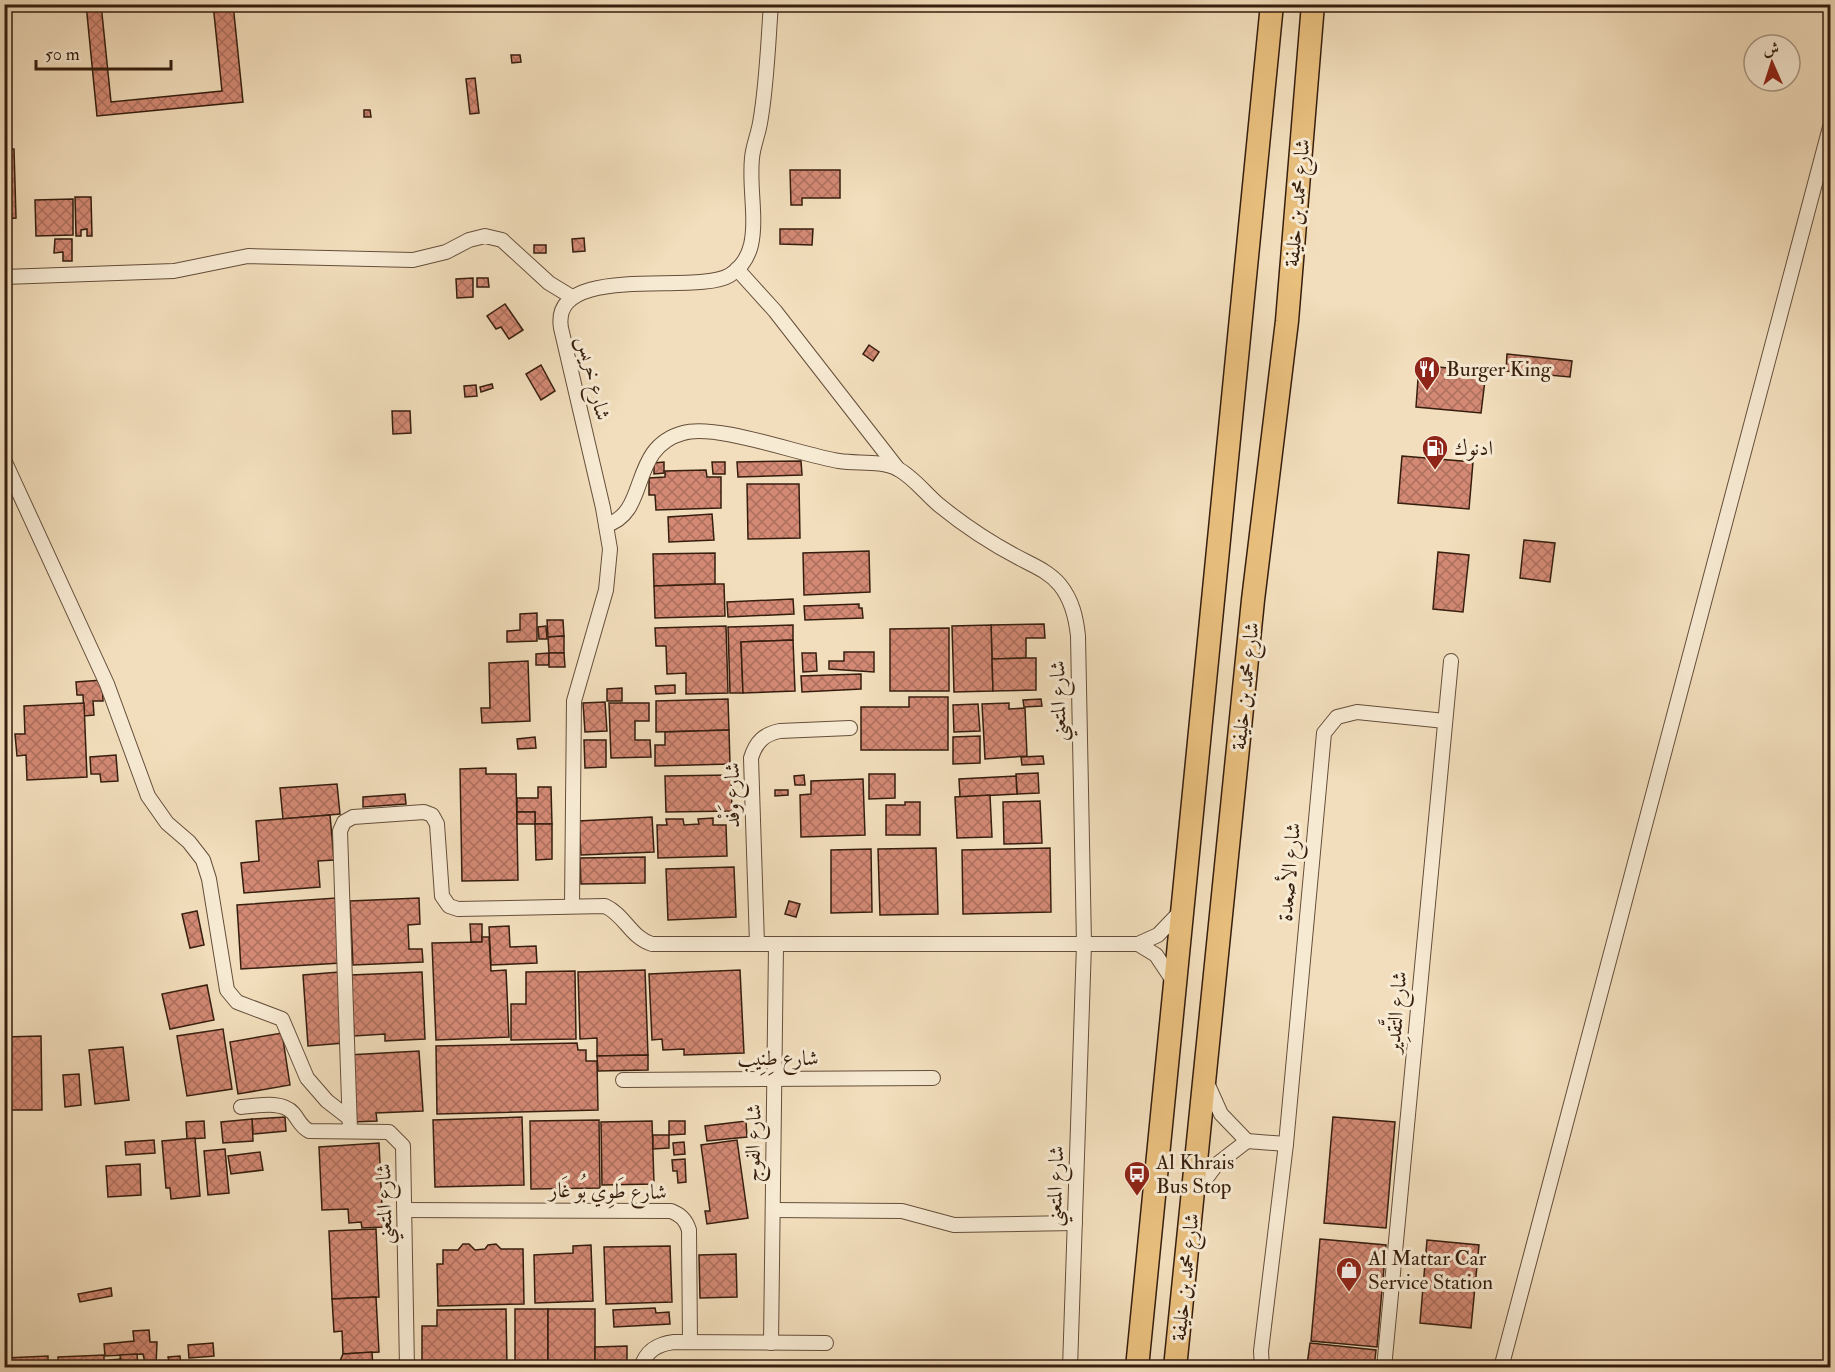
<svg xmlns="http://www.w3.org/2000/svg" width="1835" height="1372" font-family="'IM FELL Double Pica',Amiri,serif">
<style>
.building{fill:url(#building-cross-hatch);stroke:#361e0e;stroke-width:1.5}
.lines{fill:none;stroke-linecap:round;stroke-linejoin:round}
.minor-casing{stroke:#654e3a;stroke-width:16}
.trunk-casing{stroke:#361e0e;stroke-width:25}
.minor{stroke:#f7ead3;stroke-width:14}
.trunk{stroke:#e9bf7e;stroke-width:22}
.labels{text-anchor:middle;stroke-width:6;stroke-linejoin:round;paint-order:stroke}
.street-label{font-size:21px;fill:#361e0e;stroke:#f7ead3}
.poi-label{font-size:21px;fill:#361e0e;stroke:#f7ead3;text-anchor:start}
</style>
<defs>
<pattern id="building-cross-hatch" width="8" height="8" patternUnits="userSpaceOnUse" patternTransform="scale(1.5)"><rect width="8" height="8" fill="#d38974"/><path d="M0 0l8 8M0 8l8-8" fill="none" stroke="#ac6f5e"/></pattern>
</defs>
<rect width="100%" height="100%" fill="#f2debc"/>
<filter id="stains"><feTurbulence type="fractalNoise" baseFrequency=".00333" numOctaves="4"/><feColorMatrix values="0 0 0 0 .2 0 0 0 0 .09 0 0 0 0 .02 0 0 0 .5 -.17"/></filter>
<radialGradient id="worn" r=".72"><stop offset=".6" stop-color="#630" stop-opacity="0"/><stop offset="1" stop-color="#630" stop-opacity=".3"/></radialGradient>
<g class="building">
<polygon points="4,4 11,4 12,11 4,13"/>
<polygon points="86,4 101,4 111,102 222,91 213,4 233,4 243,102 97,116"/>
<polygon points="511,55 520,55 521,62 512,63"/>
<polygon points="475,78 479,113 470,114 466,79"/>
<polygon points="364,110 370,110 371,117 364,117"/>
<polygon points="14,149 16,218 4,219 4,150"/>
<polygon points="790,170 840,170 840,198 802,198 802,205 791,205"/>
<polygon points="75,197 91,197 92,236 87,236 87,229 81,230 81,236 76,236"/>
<polygon points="73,199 73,235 36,236 35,200"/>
<polygon points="780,229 813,229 812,245 780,244"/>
<polygon points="584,238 585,251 573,252 572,239"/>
<polygon points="55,239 72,239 72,261 63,261 63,252 54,253"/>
<rect x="534" y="245" width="12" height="8"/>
<polygon points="473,278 473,297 457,298 456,279"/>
<polygon points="477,278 488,278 489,287 477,287"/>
<polygon points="505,304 523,330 509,339 501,327 496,329 487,316"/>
<polygon points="869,345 879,352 873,361 863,354"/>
<polygon points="1507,354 1572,361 1570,377 1506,371"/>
<polygon points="541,365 555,391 541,400 526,374"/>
<polygon points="1419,365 1486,372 1481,413 1416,407"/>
<polygon points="492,384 493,388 481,392 480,387"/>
<polygon points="476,385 477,396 465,397 464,386"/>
<polygon points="392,411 410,411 411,433 393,434"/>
<polygon points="1402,456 1473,462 1469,509 1398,503"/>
<polygon points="801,461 802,475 738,477 737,462"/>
<polygon points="664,462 664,473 654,474 654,463"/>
<polygon points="712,462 725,462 725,474 713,474"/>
<polygon points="706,470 707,477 721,477 721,508 656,510 655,495 649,495 649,478 665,477 665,471"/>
<polygon points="747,484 799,484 800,538 748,539"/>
<polygon points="712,514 714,540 669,542 668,517"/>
<polygon points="1524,540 1555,543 1550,582 1520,578"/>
<polygon points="869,551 870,592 804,595 803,553"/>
<polygon points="1438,552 1469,555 1463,612 1433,609"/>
<polygon points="715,553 715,584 654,586 653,554"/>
<polygon points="715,584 724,584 725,616 655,618 654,586"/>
<polygon points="793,599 794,614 728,617 727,602"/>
<polygon points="859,604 859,608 862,608 863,618 805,620 804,606"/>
<polygon points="537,613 537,641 507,642 507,631 520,630 520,614"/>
<polygon points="547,620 563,620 564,636 548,637"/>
<polygon points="1044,624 1045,638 1026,638 1026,658 992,659 991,625"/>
<polygon points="793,625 793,640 741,642 743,693 730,693 728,627"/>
<polygon points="991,625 993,691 954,692 952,626"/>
<polygon points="546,626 547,639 539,639 538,627"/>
<polygon points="726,626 728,693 686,694 686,673 667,674 666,646 656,646 655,628"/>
<polygon points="949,628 949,691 890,691 890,629"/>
<polygon points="564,636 564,653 549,653 548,637"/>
<polygon points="793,640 795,691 743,693 741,642"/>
<polygon points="844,652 874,652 874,672 829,669 829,661 844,661"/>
<polygon points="549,653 549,665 536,665 536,654"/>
<polygon points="549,653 564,653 565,667 549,667"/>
<polygon points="802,653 816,653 817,671 803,672"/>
<polygon points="1026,658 1036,658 1036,690 993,691 992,659"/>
<polygon points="528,661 530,721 482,723 481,708 490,708 489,663"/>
<polygon points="861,674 861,689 802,692 801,676"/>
<polygon points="102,680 103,701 93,701 94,715 84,716 83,695 77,695 76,682"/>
<polygon points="675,685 675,693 656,694 655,686"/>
<polygon points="622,688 622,701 607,701 607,689"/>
<polygon points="909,697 948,697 948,750 861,750 861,707 909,707"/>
<polygon points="728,699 729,730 656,732 656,701"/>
<polygon points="1041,699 1042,706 1024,707 1023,700"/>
<polygon points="605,702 607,731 585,732 583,703"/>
<polygon points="84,703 87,777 27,780 26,755 17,756 15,734 25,734 24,706"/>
<polygon points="609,703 649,703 649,721 635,721 635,740 650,740 651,757 611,758"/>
<polygon points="1009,703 1009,709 1025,708 1027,756 985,759 982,704"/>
<polygon points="978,704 980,731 954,732 953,705"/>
<polygon points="729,730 730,764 655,766 655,745 665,745 665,732"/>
<polygon points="980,736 980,763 953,764 953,737"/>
<polygon points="535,737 536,748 518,749 517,739"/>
<polygon points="584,740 606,740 606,767 585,768"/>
<polygon points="116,755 118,781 101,782 100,774 91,774 90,757"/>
<polygon points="1043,756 1044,764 1022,765 1021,757"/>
<polygon points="486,768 486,774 516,774 518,880 462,881 460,769"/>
<polygon points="1038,773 1039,793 1017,794 1016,774"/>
<polygon points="869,774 895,774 895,798 869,799"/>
<polygon points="731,775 732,811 666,812 665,776"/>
<polygon points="804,775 805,785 795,785 794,776"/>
<polygon points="1016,776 1017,794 960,797 959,779"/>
<polygon points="863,779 865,835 801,837 800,795 811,794 811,781"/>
<polygon points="337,784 340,814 283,819 280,788"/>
<polygon points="538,787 551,787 552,824 535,824 535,812 517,812 517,798 538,798"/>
<polygon points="775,790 788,790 788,795 775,796"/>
<polygon points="405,794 406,804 363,807 363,797"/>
<polygon points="990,795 992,837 957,838 955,797"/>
<polygon points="1040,801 1042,843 1004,844 1003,802"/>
<polygon points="905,802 920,802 920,835 886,835 886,805 905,805"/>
<rect x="517" y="812" width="18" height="12"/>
<polygon points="330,815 334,860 318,861 320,887 244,893 241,863 259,861 256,821"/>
<polygon points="652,817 654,852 581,855 579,821"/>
<polygon points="713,818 713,825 726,825 727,856 658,858 657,825 667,825 666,819 683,819 684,825 699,824 698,819"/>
<polygon points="535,824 552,824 552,859 536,860"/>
<polygon points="936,848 938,914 880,915 878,849"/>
<polygon points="1050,848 1051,912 963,914 962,850"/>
<polygon points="871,849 872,912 831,913 831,850"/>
<polygon points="645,857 645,883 581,884 580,858"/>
<polygon points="734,867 736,917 668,920 666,869"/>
<polygon points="336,898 341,963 241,969 237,905"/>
<polygon points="419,898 420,924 408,925 409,949 422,949 423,962 353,965 350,901"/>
<polygon points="789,901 800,904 796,917 785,914"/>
<polygon points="197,911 204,945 190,948 182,914"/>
<polygon points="470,924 482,924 482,942 471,942"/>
<polygon points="509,926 510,947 536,946 537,963 491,965 489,927"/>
<polygon points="482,937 489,937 491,971 506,970 509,1037 436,1040 432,943 482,942"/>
<polygon points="645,970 648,1055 597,1056 597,1038 580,1039 578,972"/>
<polygon points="740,970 744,1053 684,1055 684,1049 663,1050 662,1039 652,1040 649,974"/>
<polygon points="575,971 576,1039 511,1040 511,1004 526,1004 526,972"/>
<polygon points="339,972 344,1043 308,1046 303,975"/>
<polygon points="422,972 425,1039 385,1041 385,1034 354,1036 351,975"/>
<polygon points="207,985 214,1020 170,1029 162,994"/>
<polygon points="223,1029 232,1089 187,1096 177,1036"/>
<polygon points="282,1033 290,1085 238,1094 230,1042"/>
<polygon points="41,1036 42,1110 5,1110 4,1037"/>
<polygon points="577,1043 578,1050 586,1050 586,1061 597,1061 598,1110 437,1114 436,1046"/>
<polygon points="123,1047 129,1100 95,1104 89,1050"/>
<polygon points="419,1051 423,1111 376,1113 377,1121 352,1122 348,1055"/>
<polygon points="648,1055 648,1070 598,1071 597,1056"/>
<polygon points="79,1074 81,1105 65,1107 63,1075"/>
<polygon points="285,1117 286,1131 253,1134 252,1119"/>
<polygon points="522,1117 524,1185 435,1187 433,1120"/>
<polygon points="1333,1117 1395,1122 1386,1228 1324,1223"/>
<polygon points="252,1119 253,1141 223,1143 221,1122"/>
<polygon points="599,1120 600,1188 531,1189 530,1121"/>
<polygon points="204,1121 205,1138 187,1139 186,1122"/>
<polygon points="652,1121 654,1184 602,1185 601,1122"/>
<polygon points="669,1121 685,1121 685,1134 669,1135"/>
<polygon points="746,1121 747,1137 707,1141 705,1126"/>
<polygon points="653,1135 669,1135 669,1148 653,1149"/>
<polygon points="195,1138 200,1196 171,1199 170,1188 166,1188 162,1141"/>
<polygon points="154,1140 155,1153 126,1155 125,1142"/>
<polygon points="737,1140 748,1218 707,1224 705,1211 710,1211 701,1145"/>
<polygon points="684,1142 685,1154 674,1155 673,1143"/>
<polygon points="379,1143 383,1227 362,1228 361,1222 349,1223 348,1209 322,1210 319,1147"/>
<polygon points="225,1149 229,1193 208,1195 204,1151"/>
<polygon points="260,1152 263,1170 231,1174 228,1156"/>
<polygon points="685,1159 686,1182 678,1183 677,1171 673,1171 672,1160"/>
<polygon points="140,1164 141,1195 108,1197 106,1166"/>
<polygon points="376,1229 379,1297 332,1299 329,1231"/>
<polygon points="1320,1239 1386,1245 1377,1347 1311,1341"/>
<polygon points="1427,1240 1479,1245 1471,1328 1420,1323"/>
<polygon points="463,1244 469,1244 475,1250 485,1249 488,1245 496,1244 501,1249 523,1249 524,1304 438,1306 437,1264 443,1264 443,1250 458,1250"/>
<polygon points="591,1245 593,1301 535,1303 534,1255 573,1253 573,1246"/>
<polygon points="670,1246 672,1302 606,1304 604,1247"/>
<polygon points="736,1254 737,1297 700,1298 699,1255"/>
<polygon points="111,1288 112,1296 80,1302 78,1294"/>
<polygon points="376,1297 379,1352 343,1354 342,1331 334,1332 332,1299"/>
<polygon points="655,1308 656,1313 669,1312 670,1324 614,1327 613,1310"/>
<polygon points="506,1309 507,1368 422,1368 422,1326 437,1326 437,1310"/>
<rect x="515" y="1309" width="33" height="59"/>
<rect x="548" y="1309" width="47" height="59"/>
<polygon points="149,1330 150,1342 157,1342 156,1366 146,1367 143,1354 105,1356 104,1344 134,1341 133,1331"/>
<polygon points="213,1343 214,1356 189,1358 188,1345"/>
<polygon points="1310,1343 1376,1350 1374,1368 1307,1365"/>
<polygon points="627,1346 627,1368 595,1368 595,1347"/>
<polygon points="372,1352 373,1368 337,1368 343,1354"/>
<polygon points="137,1354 138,1368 121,1368 120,1355"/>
<polygon points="104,1355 104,1368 59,1368 58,1357"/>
<polygon points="48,1356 48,1368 5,1368 5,1358"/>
<polygon points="180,1356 181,1368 163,1368 162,1363 169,1362 168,1357"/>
<polygon points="121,1359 121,1368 111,1368 110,1360"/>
</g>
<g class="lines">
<g class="minor-casing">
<g id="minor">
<polyline points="737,269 775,311 898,469"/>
<polyline points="4,277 174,271 248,256 413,260 446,252 469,240 485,236 502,240 549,283 572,297"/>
<polyline points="4,460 107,684 148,796 167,823 189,842 203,860 209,879 227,990 237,1002 282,1019 307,1078 327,1101 349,1118"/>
<path d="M606,525c44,-12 22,-77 77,-92 33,-10 118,22 156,28 19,3 41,-1 59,8 15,8 27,24 41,36 27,22 56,41 88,57 12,6 24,12 33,23 12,15 16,32 18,51l6,308 -14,424"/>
<path d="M572,905l2,-204 32,-111 4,-41 -7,-41 -42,-180c-11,-67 136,-32 169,-53 11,-7 18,-18 21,-30 6,-27 -2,-58 1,-87 1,-12 6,-23 8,-35 7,-39 8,-80 11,-119"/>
<path d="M757,944l-6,-186c5,-16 13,-24 29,-27l70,-3"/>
<polyline points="1138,944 1156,955 1174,982"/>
<polyline points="623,1080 933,1078"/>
<polyline points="1208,1085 1221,1114 1247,1141 1286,1144"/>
<path d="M241,1107c15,-1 41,-7 52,6 6,7 7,13 16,18l80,1 14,14 4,222"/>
<path d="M350,1131l-10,-300 4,-9 9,-5 71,-5 8,3 5,9 5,72 7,10 9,3 147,-3c20,9 25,31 47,38h486l20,-9 22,-23"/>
<polyline points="1196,1192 1216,1165 1247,1141"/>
<path d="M405,1210l266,1c10,4 15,9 18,19l1,112"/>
<polyline points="773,1210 902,1211 954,1225 1075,1223"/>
<polyline points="771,1343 776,945"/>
<path d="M641,1368c5,-18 17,-24 33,-26l152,1"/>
<polyline points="1262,1368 1261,1351 1286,1144 1324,733 1337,717 1357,712 1445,721"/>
<polyline points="1384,1368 1451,661"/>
<polyline points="1501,1368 1830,127"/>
</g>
</g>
<g class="trunk-casing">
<g id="trunk">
<polyline points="1137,1368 1272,4"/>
<polyline points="1175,1368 1253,600 1287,321 1313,4"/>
</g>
</g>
<use href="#minor" class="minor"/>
<use href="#trunk" class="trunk"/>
</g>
<defs>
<g id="restaurant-pin" transform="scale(1.35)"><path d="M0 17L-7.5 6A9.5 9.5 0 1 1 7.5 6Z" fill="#8f2418" stroke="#f7ead3"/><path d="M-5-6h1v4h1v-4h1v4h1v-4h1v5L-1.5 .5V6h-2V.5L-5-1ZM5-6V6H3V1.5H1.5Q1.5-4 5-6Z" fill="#fff"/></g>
<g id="fuel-pin" transform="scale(1.35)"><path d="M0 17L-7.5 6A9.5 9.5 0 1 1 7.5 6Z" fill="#8f2418" stroke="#f7ead3"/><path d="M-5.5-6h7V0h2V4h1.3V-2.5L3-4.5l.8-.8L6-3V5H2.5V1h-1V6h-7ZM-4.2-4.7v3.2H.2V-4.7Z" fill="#fff"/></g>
<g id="bus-pin" transform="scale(1.35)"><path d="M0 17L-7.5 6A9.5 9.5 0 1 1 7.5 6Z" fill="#8f2418" stroke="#f7ead3"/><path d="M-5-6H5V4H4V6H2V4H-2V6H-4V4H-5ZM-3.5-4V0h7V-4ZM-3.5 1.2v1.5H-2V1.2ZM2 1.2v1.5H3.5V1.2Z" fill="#fff"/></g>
<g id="shop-pin" transform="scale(1.35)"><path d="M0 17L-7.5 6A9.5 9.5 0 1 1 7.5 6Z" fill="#8f2418" stroke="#f7ead3"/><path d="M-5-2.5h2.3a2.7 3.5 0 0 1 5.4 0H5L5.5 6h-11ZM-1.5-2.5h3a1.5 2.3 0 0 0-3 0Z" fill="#fff"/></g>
</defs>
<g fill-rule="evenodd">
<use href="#restaurant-pin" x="1427" y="369"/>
<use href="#fuel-pin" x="1435" y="448"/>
<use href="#bus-pin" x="1137" y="1174"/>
<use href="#shop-pin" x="1349" y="1270"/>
</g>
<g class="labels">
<g class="street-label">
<text transform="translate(1297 203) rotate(-85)" y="7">شارع محمد بن خليفة</text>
<text transform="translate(594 378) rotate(77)" y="7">شارع خريس</text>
<text transform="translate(1245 686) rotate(-84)" y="7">شارع محمد بن خليفة</text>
<text transform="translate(1058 701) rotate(-91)" y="7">شارع المتعني</text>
<text transform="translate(732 795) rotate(-90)" y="7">شارع وَفْد</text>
<text transform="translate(1289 872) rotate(-85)" y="7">شارع الأصعدة</text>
<text transform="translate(1396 1012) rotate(-85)" y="7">شارع التَّقدِير</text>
<text x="778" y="1065">شارع طِنِيب</text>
<text transform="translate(753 1143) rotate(-89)" y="7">شارع الفوج</text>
<text transform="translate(1055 1186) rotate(-88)" y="7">شارع المتعني</text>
<text transform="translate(608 1191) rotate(1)" y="7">شارع طَوِي بُو غَار</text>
<text transform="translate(384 1204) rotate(-91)" y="7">شارع المتعني</text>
<text transform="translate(1185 1277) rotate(-84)" y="7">شارع محمد بن خليفة</text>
</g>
<g class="poi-label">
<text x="1446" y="376">Burger King</text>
<text x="1454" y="455">ادنوك</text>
<text x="1156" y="1169">Al Khrais<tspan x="1156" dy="24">Bus Stop</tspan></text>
<text x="1368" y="1265">Al Mattar Car<tspan x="1368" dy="24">Service Station</tspan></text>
</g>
</g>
<rect width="1835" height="1372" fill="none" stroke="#f2debc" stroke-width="24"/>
<rect x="6" y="6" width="1823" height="1360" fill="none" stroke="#361e0e" stroke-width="3"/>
<rect x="12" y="12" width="1811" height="1348" fill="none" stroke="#361e0e" stroke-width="1.5"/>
<g transform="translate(1772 63) rotate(357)"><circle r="28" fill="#f7ead3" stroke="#aa9884" stroke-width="1.5"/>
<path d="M0-4.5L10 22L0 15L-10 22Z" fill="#8f2418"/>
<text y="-9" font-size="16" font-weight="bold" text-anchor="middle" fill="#361e0e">ش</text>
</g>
<path d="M36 60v9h135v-9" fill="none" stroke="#361e0e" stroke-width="3"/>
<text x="45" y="60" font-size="18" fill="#361e0e" stroke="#f7ead3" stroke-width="4.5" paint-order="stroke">50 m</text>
<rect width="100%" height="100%" filter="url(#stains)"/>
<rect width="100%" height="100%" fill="url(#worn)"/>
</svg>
